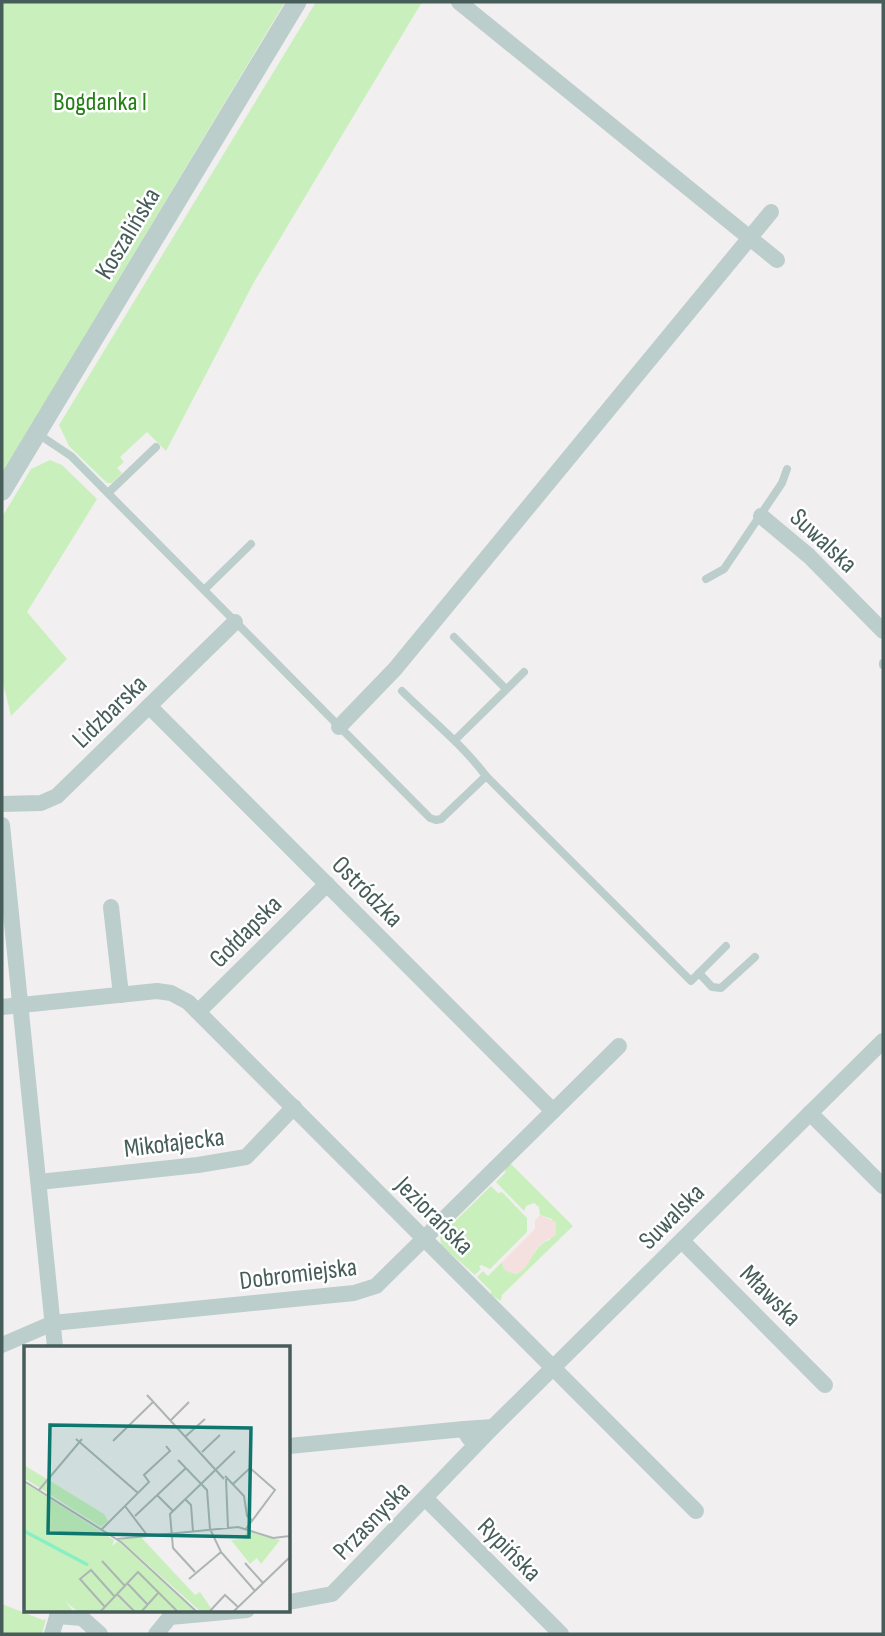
<svg xmlns="http://www.w3.org/2000/svg" width="885" height="1636" font-family="'Sofia Sans Condensed',sans-serif">
<style>
.green{fill:#c9f0bc}
.sand{fill:#f3e0df}
.lines{fill:none;stroke-linecap:round;stroke-linejoin:round}
.service{stroke:#bccecb;stroke-width:8}
.minor{stroke:#bccecb;stroke-width:16}
.tertiary{stroke:#bccecb;stroke-width:19}
.labels{text-anchor:middle;stroke-width:5;stroke-linejoin:round;paint-order:stroke}
.park-label{font-size:26px;fill:#238114;stroke:#fff}
.street-label{font-size:26px;fill:#465d59;stroke:#fff}
.inset-river{fill:none;stroke:#88eec3;stroke-width:3.5}
.inset-road{fill:none;stroke:#adb5b4;stroke-width:2}
.view{fill:#0f766e;fill-opacity:0.15;stroke:#0f766e;stroke-width:3.5}
.inset-edge{fill:none;stroke:#465d59;stroke-width:3.5}
</style>
<rect width="100%" height="100%" fill="#f2eff1"/>
<g class="green">
<polygon points="2,2 285,2 2,474"/>
<polygon points="316,2 422,2 254,282 166,451 147,432 120,457 124,462 117,468 122,473 112,483 107,483 69,446 59,425"/>
<polygon points="50,460 62,465 97,499 27,612 67,659 11,716 2,679 2,517 31,469"/>
<path d="M509,1162l64,64 -71,69 -1,6 -10,-6v-4l-14,-14 6,-6 5,5 14,-14 2,7 12,5c17,-9 17,-30 34,-34l2,-21 -12,-4 -1,-8 -5,-4 -8,3 -2,5 -28,-29 9,-9 1,-8z"/>
<polygon points="491,1186 498,1193 502,1192 527,1218 527,1232 490,1269 481,1265 479,1267 481,1269 475,1275 441,1245 440,1236"/>
<polygon points="2,1604 43,1620 46,1619 42,1634 2,1634"/>
</g>
<path class="sand" d="M540,1215l16,7v13c-5,4 -11,5 -15,9 -12,9 -14,41 -37,25l-2,-7 33,-33v-8z"/>
<g class="lines">
<g class="service">
<polyline points="38,434 71,456 430,818 436,820 441,819 486,776 691,981 726,946"/>
<polyline points="108,493 156,447"/>
<polyline points="706,579 724,569 782,483 787,469"/>
<polyline points="204,590 251,544"/>
<polyline points="454,637 506,689"/>
<polyline points="883,663 883,665"/>
<path d="M402,691c28,28 60,53 84,85"/>
<polyline points="455,740 524,672"/>
<polyline points="699,973 712,987 721,988 755,957"/>
</g>
<g class="minor">
<polyline points="459,2 777,260"/>
<polyline points="761,516 809,556 883,631"/>
<polyline points="149,706 553,1111"/>
<polyline points="339,727 395,669 771,212"/>
<polyline points="2,804 41,803 57,796 235,622"/>
<polyline points="2,825 55,1347"/>
<polyline points="111,907 121,995"/>
<polyline points="2,1007 157,991 171,993 188,1002 696,1511"/>
<polyline points="198,1012 327,884"/>
<polyline points="810,1113 883,1186"/>
<polyline points="39,1182 198,1165 246,1157 294,1107"/>
<polyline points="682,1241 825,1385"/>
<polyline points="2,1345 53,1323 354,1293 376,1286 619,1046"/>
<polyline points="464,1429 493,1427 883,1041"/>
<polyline points="289,1446 464,1429 469,1438"/>
<polyline points="426,1499 561,1634"/>
<polyline points="289,1602 332,1594 493,1427"/>
<polyline points="57,1616 82,1618 100,1634"/>
<polyline points="52,1634 59,1610"/>
<polyline points="156,1634 170,1617 247,1610"/>
</g>
<polyline class="tertiary" points="2,491 297,2"/>
</g>
<g class="labels">
<g class="park-label">
<text x="100" y="110">Bogdanka I</text>
</g>
<g class="street-label">
<text transform="translate(127 233) rotate(-59)" y="9">Koszalińska</text>
<text transform="translate(824 540) rotate(43)" y="9">Suwalska</text>
<text transform="translate(109 711) rotate(-44)" y="9">Lidzbarska</text>
<text transform="translate(368 891) rotate(45)" y="9">Ostródzka</text>
<text transform="translate(245 931) rotate(-45)" y="9">Gołdapska</text>
<text transform="translate(174 1142) rotate(-7)" y="9">Mikołajecka</text>
<text transform="translate(435 1215) rotate(45)" y="9">Jeziorańska</text>
<text transform="translate(671 1216) rotate(-45)" y="9">Suwalska</text>
<text transform="translate(298 1273) rotate(-7)" y="9">Dobromiejska</text>
<text transform="translate(771 1295) rotate(45)" y="9">Mławska</text>
<text transform="translate(371 1520) rotate(-46)" y="9">Przasnyska</text>
<text transform="translate(510 1549) rotate(45)" y="9">Rypińska</text>
</g>
</g>
<g transform="translate(24 1346)">
<rect width="266" height="266" fill="#f2eff1"/>
<path d="M0,119l80,49 4,7 -7,6 -77,-49zM0,136l90,58 -2,6 6,-5 78,71h-15l-5,-5 4,5h-102l-13,-11 9,11h-50zM223,185l33,9 -19,24 -4,-6 -7,6 -19,-24 12,-1zM116,190l55,59 5,-3 11,16 -3,4h-7l-81,-72z" fill="#c9f0bc"/>
<path class="inset-river" d="M0,185l64,34"/>
<path class="inset-road" d="M123,49l77,84M147,74l18,-18M162,90l19,-17M52,93l62,54M89,95l40,-39M178,106l18,-17M154,114l29,30 3,39 11,23 34,39M201,130l19,20 3,20 5,4M202,133l2,49M0,135l97,61 76,70M209,138l17,-16 25,22 -29,39M15,144l43,-51M133,149l16,16M161,153l6,6 2,26M101,160l22,29M111,170l51,-48M78,183l47,-47 -5,-7 26,-24 -4,-5M93,193l121,-12 35,11 17,-2M78,215l23,25M221,217l18,20M171,226l-22,-24 -3,-34 65,-63M165,233l32,-27M103,237l21,22M93,248l18,18M81,261l-25,-28 11,-9 24,27M76,266l38,-40 40,40M117,266l18,-20M185,266l16,-17 13,12M209,266l57,-55"/>
<path class="view" d="M26,79l201,3 -2,109 -201,-4z"/>
<rect width="266" height="266" class="inset-edge"/>
</g>
<rect width="885" height="1636" fill="none" stroke="#465d59" stroke-width="7"/>
</svg>
